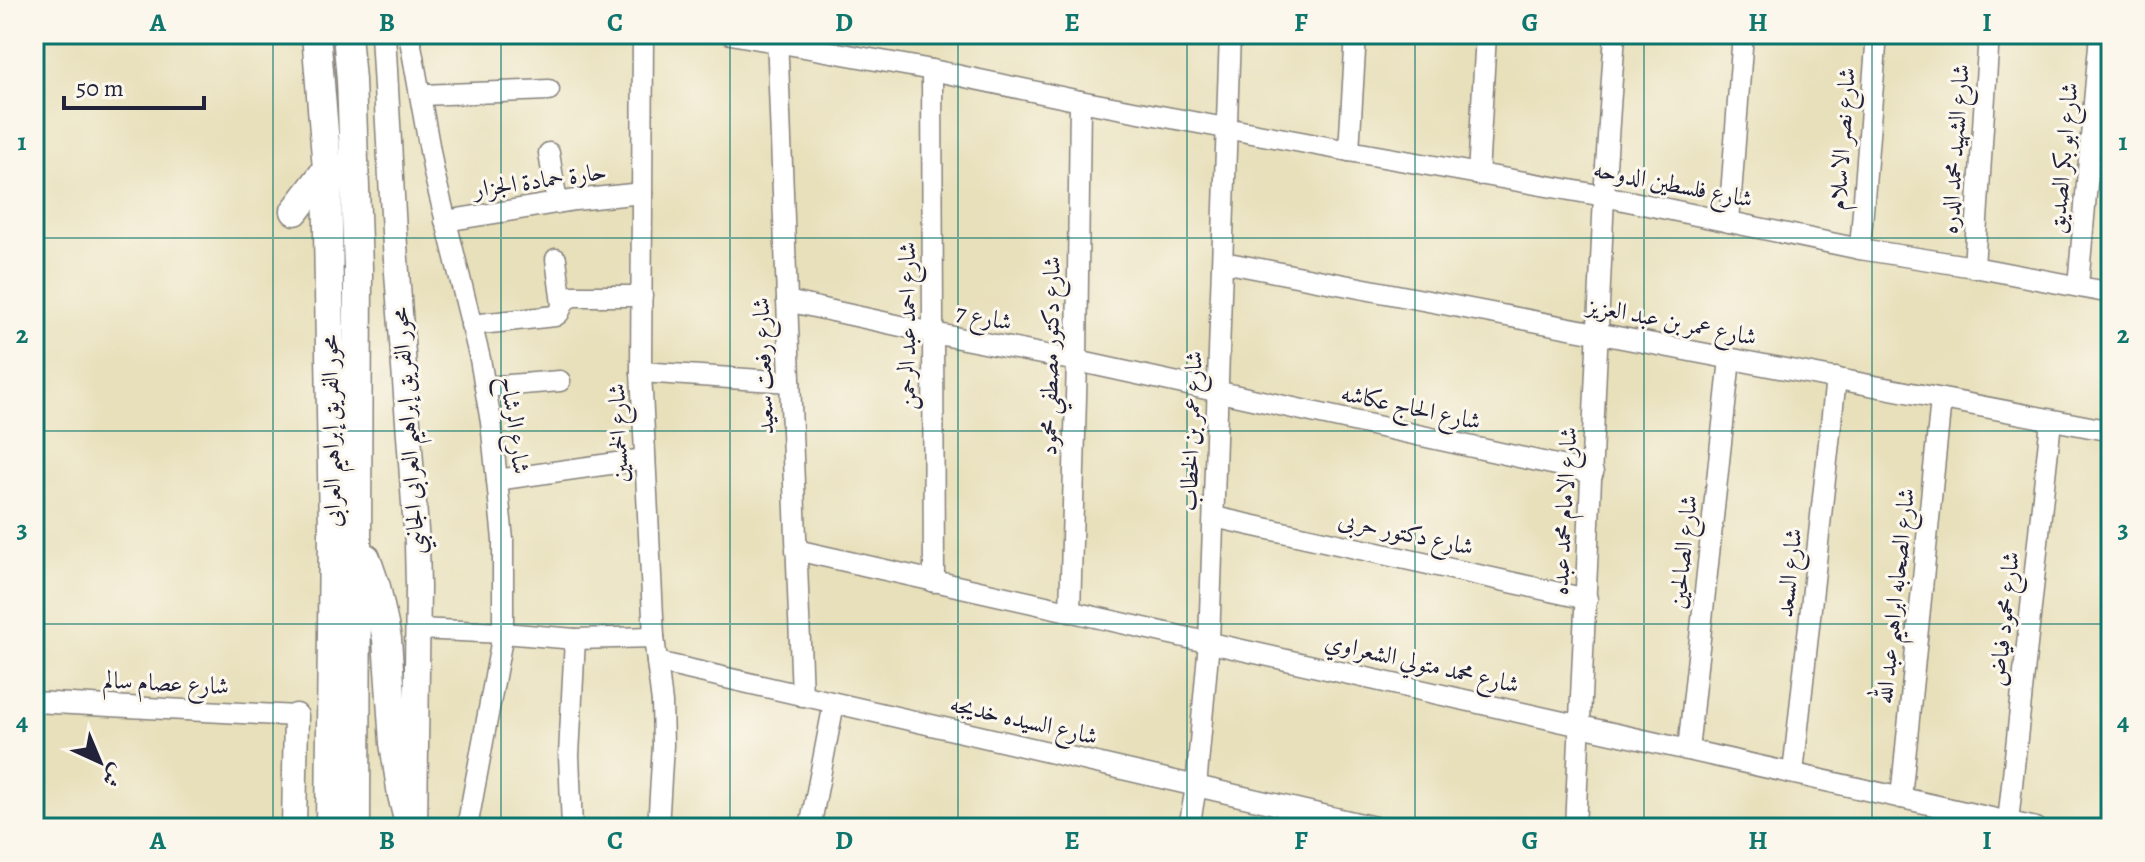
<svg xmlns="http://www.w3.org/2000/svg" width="2145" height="862" font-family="Alegreya,Amiri,serif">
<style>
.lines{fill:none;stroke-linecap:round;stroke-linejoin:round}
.minor-casing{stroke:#85817b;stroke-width:23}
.tertiary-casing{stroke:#85817b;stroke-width:27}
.secondary-casing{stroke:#85817b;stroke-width:31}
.minor{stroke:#fff;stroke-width:20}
.tertiary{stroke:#fff;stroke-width:24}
.secondary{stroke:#fff;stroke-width:28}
.grid{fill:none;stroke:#0f766e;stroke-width:2;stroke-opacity:0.55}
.labels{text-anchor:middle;stroke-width:6;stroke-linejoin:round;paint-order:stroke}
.street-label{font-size:24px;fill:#22223b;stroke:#fbf7ec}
.neatline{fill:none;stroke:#0f766e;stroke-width:3}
.grid-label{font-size:26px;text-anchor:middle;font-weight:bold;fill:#0f766e}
</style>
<rect width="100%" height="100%" fill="#fbf7ec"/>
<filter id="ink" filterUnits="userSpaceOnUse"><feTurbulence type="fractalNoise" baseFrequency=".0125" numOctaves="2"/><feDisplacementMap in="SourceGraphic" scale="16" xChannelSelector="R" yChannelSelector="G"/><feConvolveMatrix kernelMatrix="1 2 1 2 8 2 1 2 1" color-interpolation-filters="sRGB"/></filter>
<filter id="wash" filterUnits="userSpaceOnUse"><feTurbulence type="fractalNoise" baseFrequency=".006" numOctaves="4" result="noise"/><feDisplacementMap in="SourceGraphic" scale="32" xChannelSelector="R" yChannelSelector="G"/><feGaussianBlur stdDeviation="1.8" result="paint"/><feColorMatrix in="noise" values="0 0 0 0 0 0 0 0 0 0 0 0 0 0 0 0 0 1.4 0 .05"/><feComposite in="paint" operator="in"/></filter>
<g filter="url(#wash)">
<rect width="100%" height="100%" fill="#e8e0bb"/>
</g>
<g filter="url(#ink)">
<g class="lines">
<g class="minor-casing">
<g id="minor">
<polyline points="409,34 434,173 480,359 491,422 503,540 503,633 467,828"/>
<polyline points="643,34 641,372 654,637 662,703 663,745 658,828"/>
<polyline points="731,34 932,70 1080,101 1349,151 1604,196 1860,249 1974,267 2111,293"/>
<polyline points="777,34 802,696"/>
<polyline points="932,70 934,582"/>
<polyline points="421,95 549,90"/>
<polyline points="1349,151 1356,34"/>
<polyline points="549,153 557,203"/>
<polyline points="1478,175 1486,34"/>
<polyline points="445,221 575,200 642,193"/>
<polyline points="1729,222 1743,34"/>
<polyline points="1860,249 1877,34"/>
<polyline points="556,259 562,304"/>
<polyline points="1223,262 2111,431"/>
<polyline points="1974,267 1989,34"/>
<polyline points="2078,286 2100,34"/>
<polyline points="787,301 933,333 1077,361 1593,473"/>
<polyline points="471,325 555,316 559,313 565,300 573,296 642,296"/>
<polyline points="641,372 790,382"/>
<polyline points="485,387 560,381"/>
<polyline points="497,480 645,459"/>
<polyline points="1214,517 1587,599"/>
<polyline points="796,550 2036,828"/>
<polyline points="1070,612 1077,361 1080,101"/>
<polyline points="418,629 503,633 575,639 654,637"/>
<polyline points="657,662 1379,828"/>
<polyline points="34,702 296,716"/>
<polyline points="1688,750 1730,359"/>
<polyline points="1793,773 1836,378"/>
<polyline points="1901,798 1941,399"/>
<polyline points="2008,822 2051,421"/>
<polyline points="572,828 569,755 575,639"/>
<polyline points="810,828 834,703"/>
<polyline points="1189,828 1196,787 1209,642 1230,34"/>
<polyline points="1575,828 1604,196 1615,34"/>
</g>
</g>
<g class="tertiary-casing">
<g id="tertiary">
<polyline points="383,34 394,232 417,544 418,587 415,826"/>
<polyline points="294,828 296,716"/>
</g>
</g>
<g class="secondary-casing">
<g id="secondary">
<polyline points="316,34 327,169 333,531 330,828"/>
<polyline points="347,34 351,80 358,268 356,828"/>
<polyline points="295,211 327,169"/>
<polyline points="366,558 376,587 387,639 394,743 402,795 410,828"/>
</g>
</g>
<use href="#minor" class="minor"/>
<use href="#tertiary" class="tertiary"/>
<use href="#secondary" class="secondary"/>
</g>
</g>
<path class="grid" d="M273,34v794M501,34v794M730,34v794M958,34v794M1187,34v794M1415,34v794M1644,34v794M1872,34v794M34,238h2077M34,431h2077M34,624h2077"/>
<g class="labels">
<g class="street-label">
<text transform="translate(1842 139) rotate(-86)" y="8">شارع نصر الاسلام</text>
<text transform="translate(1955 149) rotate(-86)" y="8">شارع الشهيد محمد الدره</text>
<text transform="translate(2063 158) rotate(-85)" y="8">شارع ابو بكر الصديق</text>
<text transform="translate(540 180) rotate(-8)" y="8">حارة حمادة الجزار</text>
<text transform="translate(1673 184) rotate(11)" y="8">شارع فلسطين الدوحه</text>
<text transform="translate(984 317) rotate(11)" y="8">شارع 7</text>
<text transform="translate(1672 321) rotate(11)" y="8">شارع عمر بن عبد العزيز</text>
<text transform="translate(907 326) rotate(-90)" y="8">شارع احمد عبد الرحمن</text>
<text transform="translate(1050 356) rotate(-89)" y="8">شارع دكتور مصطفي محمود</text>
<text transform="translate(763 366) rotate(-92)" y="8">شارع رفعت سعيد</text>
<text transform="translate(1411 407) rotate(12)" y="8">شارع الحاج عكاشه</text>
<text transform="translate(515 425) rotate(82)" y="8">شارع الرشاح</text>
<text transform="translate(331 431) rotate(-91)" y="8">محور الفريق إبراهيم العرابى</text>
<text transform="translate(408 431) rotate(-94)" y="8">محور الفريق إبراهيم العرابى الجانبي</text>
<text transform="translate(1191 431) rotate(-88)" y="8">شارع عمر بن الخطاب</text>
<text transform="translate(618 433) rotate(-92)" y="8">شارع الخمسين</text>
<text transform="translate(1564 511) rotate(-87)" y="8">شارع الامام محمد عبده</text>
<text transform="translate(1406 533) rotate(12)" y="8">شارع دكتور حربى</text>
<text transform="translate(1683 552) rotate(-84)" y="8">شارع الصالحين</text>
<text transform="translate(1789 573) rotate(-84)" y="8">شارع السعد</text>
<text transform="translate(1895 596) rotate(-84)" y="8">شارع الصحابه ابراهيم عبد الله</text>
<text transform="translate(2004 619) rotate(-84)" y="8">شارع محمود فياض</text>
<text transform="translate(1422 663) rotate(13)" y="8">شارع محمد متولي الشعراوي</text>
<text transform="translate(166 683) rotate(3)" y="8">شارع عصام سالم</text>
<text transform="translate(1024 720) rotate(13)" y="8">شارع السيده خديجه</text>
</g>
</g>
<rect width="2145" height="862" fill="none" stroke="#fbf7ec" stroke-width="88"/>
<g transform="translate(100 762) rotate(136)" stroke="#fbf7ec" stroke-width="6" paint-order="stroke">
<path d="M0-6L14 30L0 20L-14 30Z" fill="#22223b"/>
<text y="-12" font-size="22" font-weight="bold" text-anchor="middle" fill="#22223b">ش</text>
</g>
<path d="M64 96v12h140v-12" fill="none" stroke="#22223b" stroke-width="4"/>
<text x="76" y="96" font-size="24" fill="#22223b" stroke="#fbf7ec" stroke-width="6" paint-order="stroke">50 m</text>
<rect x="44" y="44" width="2057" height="774" class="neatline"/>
<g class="grid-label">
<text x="158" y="31">A</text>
<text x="387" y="31">B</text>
<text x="615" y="31">C</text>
<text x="844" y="31">D</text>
<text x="1072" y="31">E</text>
<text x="1301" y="31">F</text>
<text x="1530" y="31">G</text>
<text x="1758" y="31">H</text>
<text x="1987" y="31">I</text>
<text x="22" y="150">1</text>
<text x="2123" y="150">1</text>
<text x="22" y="343">2</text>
<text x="2123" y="343">2</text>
<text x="22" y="537">3</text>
<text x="2123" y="537">3</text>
<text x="22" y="730">4</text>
<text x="2123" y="730">4</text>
<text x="158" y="849">A</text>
<text x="387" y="849">B</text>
<text x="615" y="849">C</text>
<text x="844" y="849">D</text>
<text x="1072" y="849">E</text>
<text x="1301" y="849">F</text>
<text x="1530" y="849">G</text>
<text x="1758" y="849">H</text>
<text x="1987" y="849">I</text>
</g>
</svg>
